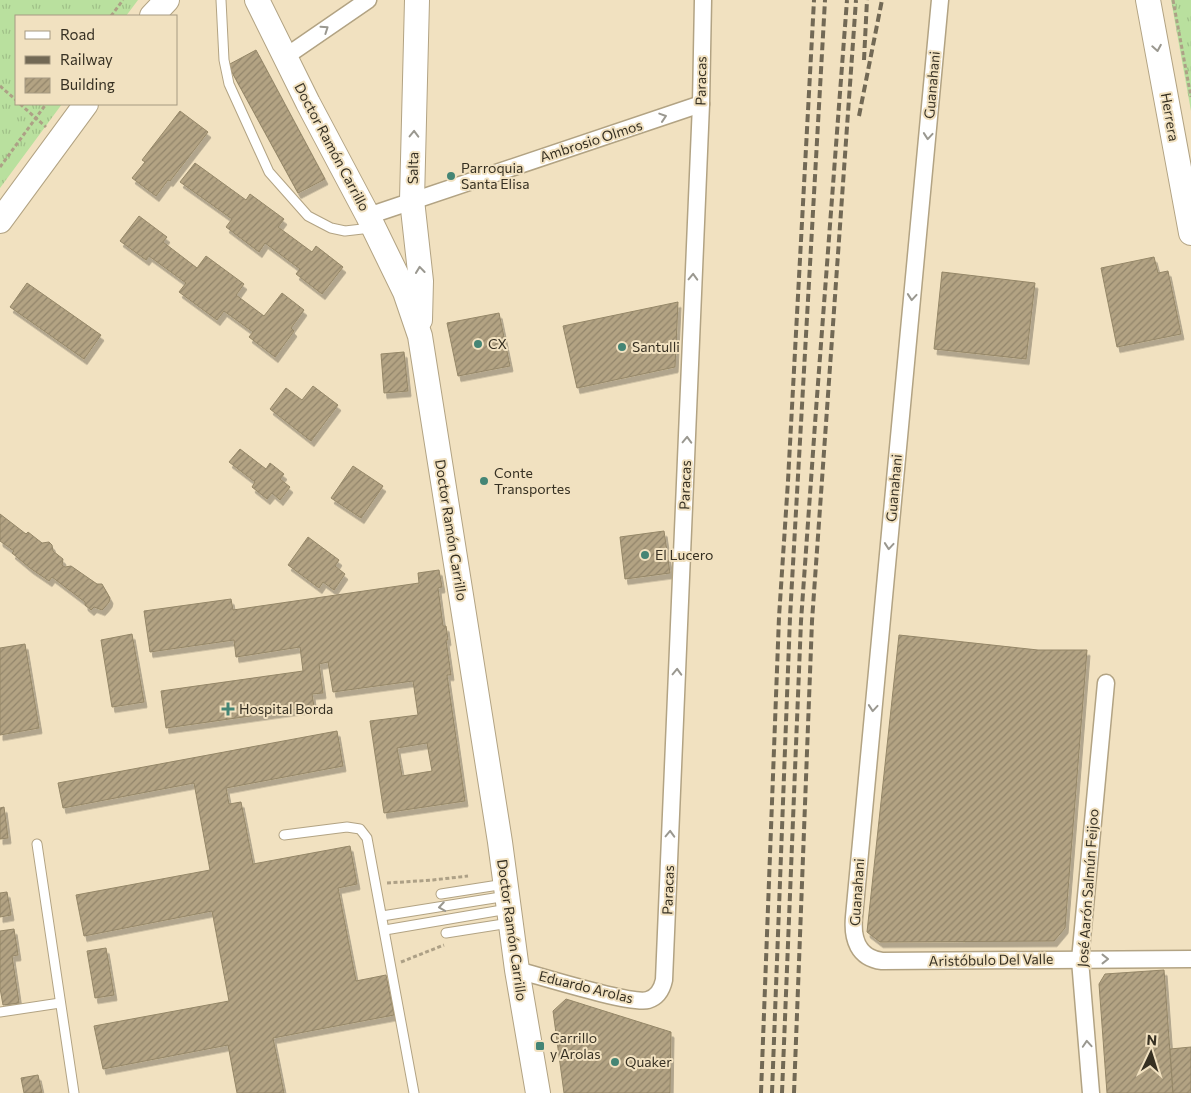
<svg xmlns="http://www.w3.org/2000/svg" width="1191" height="1093" font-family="Commissioner,sans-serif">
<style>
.grass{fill:url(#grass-tufts)}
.building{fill:url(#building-hatch);stroke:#958768;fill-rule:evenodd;filter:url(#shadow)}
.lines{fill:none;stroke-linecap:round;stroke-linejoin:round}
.lane-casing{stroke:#b2a383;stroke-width:11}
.street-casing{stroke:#b2a383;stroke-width:19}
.secondary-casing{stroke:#b2a383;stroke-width:26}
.path{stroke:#ada086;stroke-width:3;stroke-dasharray:4 2.5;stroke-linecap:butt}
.lane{stroke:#fff;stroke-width:9}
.street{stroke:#fff;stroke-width:16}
.secondary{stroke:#fff;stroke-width:24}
.rail{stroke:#726955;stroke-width:4;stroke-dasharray:8 4;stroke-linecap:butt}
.oneway{stroke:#9a9890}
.poi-dot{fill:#448575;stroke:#f1e1c0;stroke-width:2}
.labels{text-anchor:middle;stroke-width:4;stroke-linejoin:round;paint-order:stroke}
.street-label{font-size:14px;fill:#363022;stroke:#f1e1c0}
.poi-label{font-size:14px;fill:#363022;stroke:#f1e1c0;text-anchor:start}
</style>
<defs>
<pattern id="grass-tufts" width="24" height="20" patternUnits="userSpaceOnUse" patternTransform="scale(1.25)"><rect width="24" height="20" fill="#b9e09e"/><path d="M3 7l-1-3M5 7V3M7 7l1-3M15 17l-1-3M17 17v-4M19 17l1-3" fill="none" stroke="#a0c088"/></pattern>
<pattern id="building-hatch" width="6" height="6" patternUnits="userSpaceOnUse" patternTransform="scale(1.25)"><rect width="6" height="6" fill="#b3a383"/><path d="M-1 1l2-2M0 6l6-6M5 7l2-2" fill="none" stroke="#92856b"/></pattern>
<filter id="shadow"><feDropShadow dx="3" dy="5.5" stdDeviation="0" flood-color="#0004"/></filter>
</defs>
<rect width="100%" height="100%" fill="#f1e1c0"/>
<g class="grass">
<polygon points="0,0 138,0 126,16 16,16 16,104 62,104 0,188"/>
<polygon points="1171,0 1191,0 1191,111"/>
</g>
<g class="building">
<polygon points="256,50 325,179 298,193 228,65"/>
<polygon points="180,111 208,132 170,181 168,180 156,196 132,178 145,162 142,160"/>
<polygon points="195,163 246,200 250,194 284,219 278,227 312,252 316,246 343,267 322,294 296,274 300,269 265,243 259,252 226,227 232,219 180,182"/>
<polygon points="139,216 167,237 163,242 197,268 206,256 244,284 236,295 264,316 282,293 304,310 291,328 294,331 275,357 249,337 253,332 224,311 217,320 179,292 186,283 149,256 146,260 120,241"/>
<polygon points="1154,257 1158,273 1168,271 1181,334 1117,347 1101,268"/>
<polygon points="942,272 1035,283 1026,359 934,349"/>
<polygon points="27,283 101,335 84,359 10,307"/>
<polygon points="678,302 675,367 577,388 563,326"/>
<polygon points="499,313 510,366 458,376 447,323"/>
<polygon points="404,352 408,391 384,393 381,354"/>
<polygon points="313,386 338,405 311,441 270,409 286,388 302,400"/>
<polygon points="240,449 266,469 270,463 284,474 280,479 290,487 280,500 272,493 267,499 252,487 255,482 229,462"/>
<polygon points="353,466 383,486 361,518 331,498"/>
<polygon points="0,514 26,534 28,532 42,543 49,542 52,545 53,551 63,559 62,565 65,567 71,566 97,584 102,584 110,598 109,602 105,607 102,610 94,607 91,610 85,605 85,602 52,577 49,581 30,568 12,553 14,551 0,541"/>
<polygon points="664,531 670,573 625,579 620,537"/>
<polygon points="308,537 339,560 335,566 345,574 334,590 323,582 319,588 288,565"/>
<path d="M439,570l3,17 -4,1 5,38h3l2,14h-2l5,35h-4l18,126 -81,12 -14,-92 48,-6 -5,-34 -80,11 -5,-30 -9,2 4,29 -11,1 2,13 -148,21 -5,-37 142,-20 -3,-24 -64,10 -2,-17 -84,12 -6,-41 87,-12 2,11 186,-27 -1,-10zM427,743l5,28 -30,5 -5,-28z"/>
<polygon points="132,634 144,702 112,707 101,640"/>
<polygon points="899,635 1038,650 1087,650 1065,928 1054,941 880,942 867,932"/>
<polygon points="25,644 39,728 0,735 0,648"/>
<polygon points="337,731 343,766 226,788 229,804 241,802 253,864 350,846 357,884 338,888 356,981 386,975 394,1015 273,1038 284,1093 237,1093 228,1045 103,1069 94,1026 229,1001 212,911 84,936 76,895 210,870 194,783 63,808 58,783"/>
<polygon points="4,807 8,838 0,839 0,808"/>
<polygon points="7,892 11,915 0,917 0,893"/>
<polygon points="14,929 18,955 12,956 19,1003 3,1005 0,988 0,931"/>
<polygon points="106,948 114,995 95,998 87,951"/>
<polygon points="1164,970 1173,1093 1107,1093 1099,984 1105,974"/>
<polygon points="566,999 671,1032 670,1093 564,1093 553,1011"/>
<polygon points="1191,1047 1191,1093 1173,1093 1170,1049"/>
<polygon points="38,1075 42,1093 24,1093 21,1078"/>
</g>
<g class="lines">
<g class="lane-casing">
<g id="lane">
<polyline points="221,0 224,60 229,84 269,172 308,216 331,228 345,231 371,228"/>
<polyline points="284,835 347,827 360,829 367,838 414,1093"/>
<polyline points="37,844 74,1093"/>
<polyline points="441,894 505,884"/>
<polyline points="382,916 507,896"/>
<polyline points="385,930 508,909"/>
<polyline points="446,933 510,923"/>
<polyline points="0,1012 60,1003"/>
</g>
</g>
<g class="street-casing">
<g id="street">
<path d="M940,0l-86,917c-2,22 4,41 28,44l309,-2"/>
<polyline points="285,57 368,0"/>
<polyline points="368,216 701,104"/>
<path d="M517,970c23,6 114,35 131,30 10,-3 14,-11 16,-20l37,-876 2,-104"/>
<polyline points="1091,1093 1080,960 1106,683"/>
</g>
</g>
<g class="secondary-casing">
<g id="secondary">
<polyline points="257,0 308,103 368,216 405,292 420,336 500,842 517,970 538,1093"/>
<polyline points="417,0 412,200 421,281 420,320"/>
<polyline points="1148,0 1191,233"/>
<polyline points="152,16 167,0"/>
<polyline points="0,221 86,104"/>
</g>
</g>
<g class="path">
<polyline points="1173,0 1191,97"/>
<polyline points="111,16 123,0"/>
<polyline points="0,86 16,100"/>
<polyline points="20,104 46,127"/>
<polyline points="0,167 46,104"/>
<polyline points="387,883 433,880 468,876"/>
<polyline points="401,962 444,945"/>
</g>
<use href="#lane" class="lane"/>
<use href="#street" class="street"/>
<use href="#secondary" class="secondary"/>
<g class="rail">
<polyline points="864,60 867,0"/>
<polyline points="859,116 882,0"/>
<polyline points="761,1093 779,617 788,481 814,0"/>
<polyline points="772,1093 790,617 825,0"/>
<polyline points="782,1093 801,621 816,410 847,0"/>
<polyline points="794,1093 812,621 856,0"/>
</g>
</g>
<defs><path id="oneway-chevron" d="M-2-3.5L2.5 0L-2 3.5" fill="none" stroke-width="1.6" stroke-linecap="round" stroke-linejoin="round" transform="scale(1.25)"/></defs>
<g class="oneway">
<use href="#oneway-chevron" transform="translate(325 29) rotate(-34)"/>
<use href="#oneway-chevron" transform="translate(1157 48) rotate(80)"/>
<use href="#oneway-chevron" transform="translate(663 117) rotate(-18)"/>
<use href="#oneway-chevron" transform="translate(414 134) rotate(-89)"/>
<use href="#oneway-chevron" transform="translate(928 136) rotate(95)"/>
<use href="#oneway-chevron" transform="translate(420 270) rotate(-96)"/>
<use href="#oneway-chevron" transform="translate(693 277) rotate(-88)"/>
<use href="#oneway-chevron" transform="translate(912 297) rotate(95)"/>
<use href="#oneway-chevron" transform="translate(687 440) rotate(-88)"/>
<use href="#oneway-chevron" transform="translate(889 546) rotate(95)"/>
<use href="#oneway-chevron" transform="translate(677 672) rotate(-88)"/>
<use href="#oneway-chevron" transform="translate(873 708) rotate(95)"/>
<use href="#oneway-chevron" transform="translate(670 834) rotate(-88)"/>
<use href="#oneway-chevron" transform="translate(442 907) rotate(171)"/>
<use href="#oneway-chevron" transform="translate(1105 959)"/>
<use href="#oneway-chevron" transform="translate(1087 1044) rotate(-94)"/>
</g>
<g class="poi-dot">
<circle cx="451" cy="176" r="5"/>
<circle cx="478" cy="344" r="5"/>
<circle cx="622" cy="347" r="5"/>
<circle cx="484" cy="481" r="5"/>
<circle cx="645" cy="555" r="5"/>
<path d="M225.5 701.5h5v5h5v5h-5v5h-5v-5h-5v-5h5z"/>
<rect x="535" y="1041" width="10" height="10" rx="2.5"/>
<circle cx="615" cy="1062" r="5"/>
</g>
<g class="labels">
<g class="street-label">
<text transform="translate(701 81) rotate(-89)" y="5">Paracas</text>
<text transform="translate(932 85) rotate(-85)" y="5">Guanahani</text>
<text transform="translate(1170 117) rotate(80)" y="5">Herrera</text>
<text transform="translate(591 141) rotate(-18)" y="5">Ambrosio Olmos</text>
<text transform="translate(332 147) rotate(62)" y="5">Doctor Ramón Carrillo</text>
<text transform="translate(413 168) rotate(-89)" y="5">Salta</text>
<text transform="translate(685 485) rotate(-88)" y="5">Paracas</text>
<text transform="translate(894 488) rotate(-85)" y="5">Guanahani</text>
<text transform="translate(451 530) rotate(81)" y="5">Doctor Ramón Carrillo</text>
<text transform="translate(1088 888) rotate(-86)" y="5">José Aarón Salmún Feijoo</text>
<text transform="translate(668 890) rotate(-88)" y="5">Paracas</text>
<text transform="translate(857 892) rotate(-86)" y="5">Guanahani</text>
<text transform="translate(512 930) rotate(82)" y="5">Doctor Ramón Carrillo</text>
<text transform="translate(991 960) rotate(-1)" y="5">Aristóbulo Del Valle</text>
<text transform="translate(586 987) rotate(14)" y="5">Eduardo Arolas</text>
</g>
<g class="poi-label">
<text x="461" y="173">Parroquia<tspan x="461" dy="16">Santa Elisa</tspan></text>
<text x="488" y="349">CX</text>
<text x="632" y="352">Santulli</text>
<text x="494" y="478">Conte<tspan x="494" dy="16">Transportes</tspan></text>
<text x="655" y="560">El Lucero</text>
<text x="239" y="714">Hospital Borda</text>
<text x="550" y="1043">Carrillo<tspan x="550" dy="16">y Arolas</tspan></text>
<text x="625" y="1067">Quaker</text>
</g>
</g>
<rect x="15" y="15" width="162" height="90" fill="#f1e1c0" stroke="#a69a81"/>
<rect x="25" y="31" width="25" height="8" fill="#ffffff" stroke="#a69a81"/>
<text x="60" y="40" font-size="15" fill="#363022">Road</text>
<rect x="25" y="56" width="25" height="8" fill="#726955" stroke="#a69a81"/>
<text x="60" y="65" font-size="15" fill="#363022">Railway</text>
<rect x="25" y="78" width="25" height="15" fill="url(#building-hatch)" stroke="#a69a81"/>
<text x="60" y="90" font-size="15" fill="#363022">Building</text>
<g transform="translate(1151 1053) rotate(4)" stroke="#f1e1c0" stroke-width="4" paint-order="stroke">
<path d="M0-4L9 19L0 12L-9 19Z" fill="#363022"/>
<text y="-8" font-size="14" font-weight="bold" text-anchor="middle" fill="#363022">N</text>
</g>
</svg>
